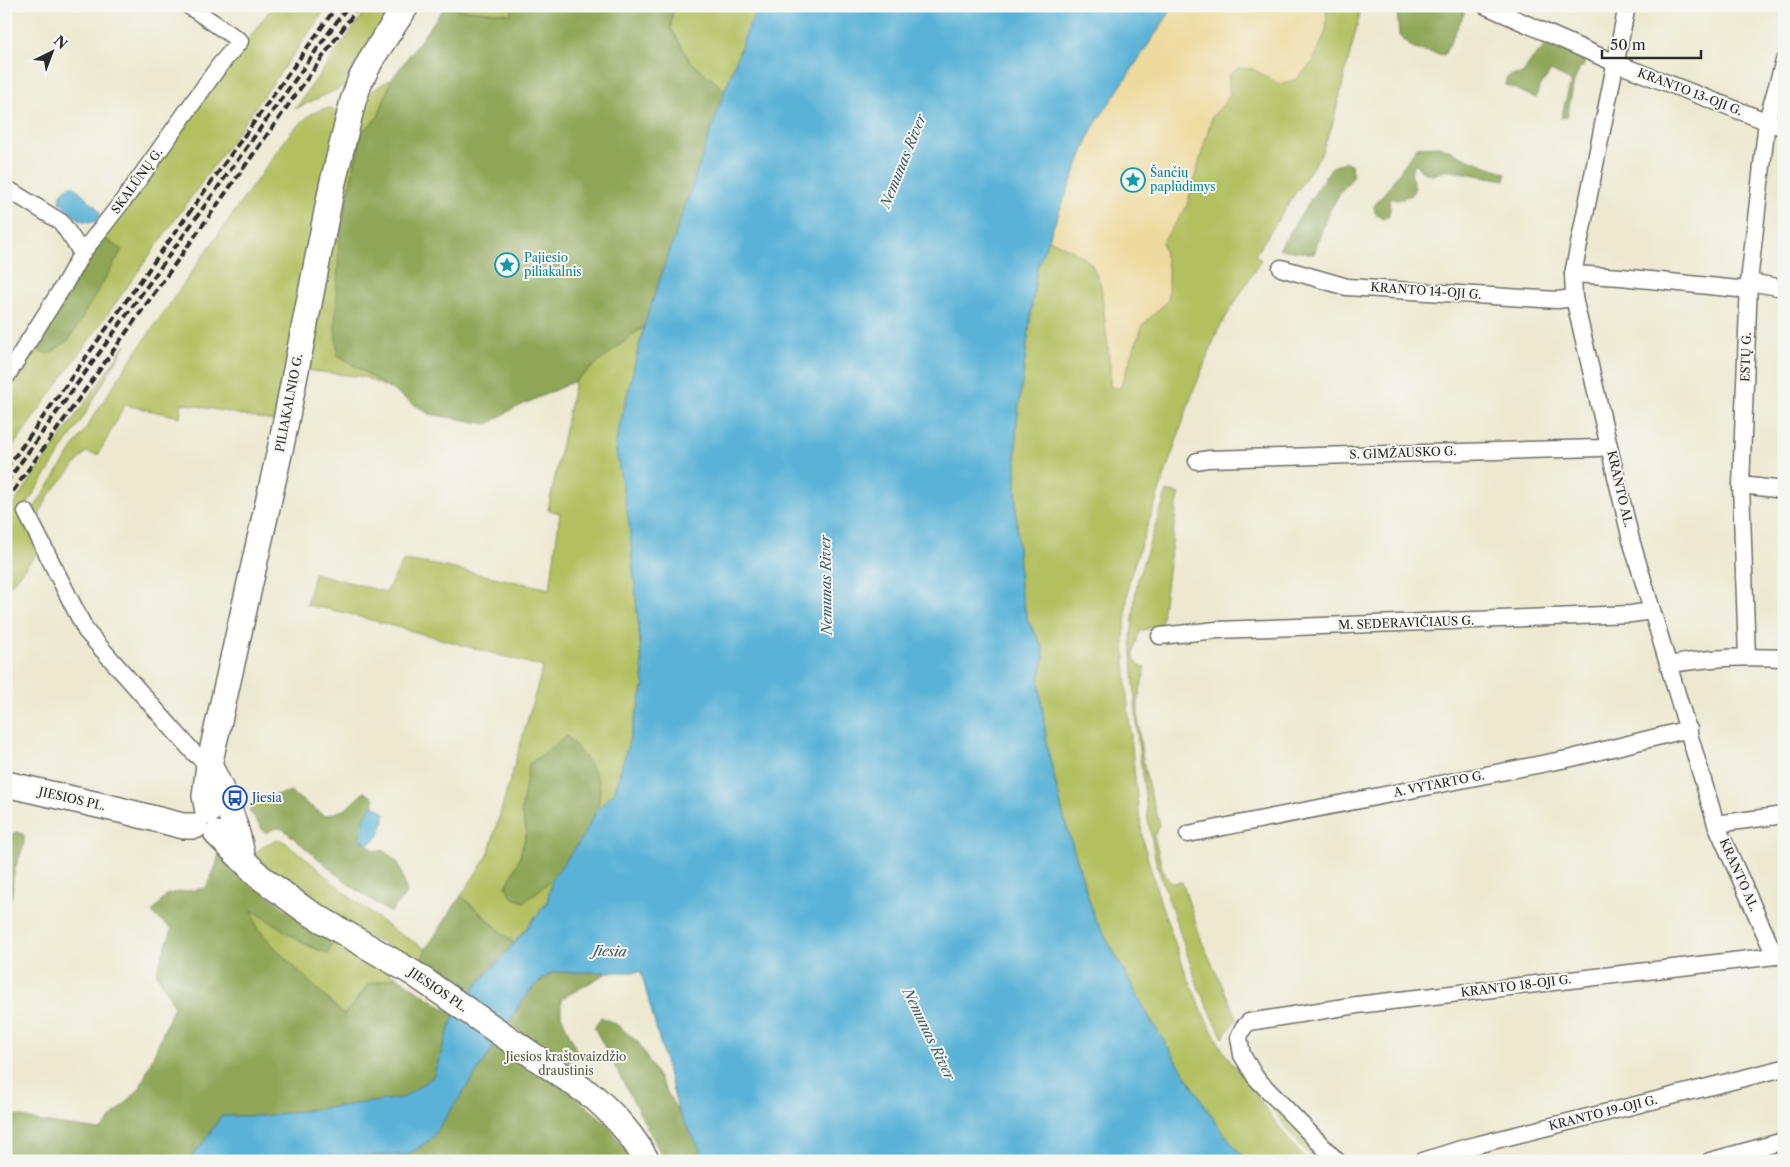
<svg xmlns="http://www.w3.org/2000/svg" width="1790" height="1167" font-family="'Libre Caslon Text',serif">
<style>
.green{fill:#b3c061;stroke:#6f7646}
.forest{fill:#8ea657;stroke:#5c6841}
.sand{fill:#eeda9e;stroke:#8c8264}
.water{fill:#5ab2d7;stroke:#426e81}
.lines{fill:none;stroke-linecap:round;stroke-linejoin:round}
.minor-casing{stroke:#6f6e65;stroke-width:19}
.primary-casing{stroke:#6f6e65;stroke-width:28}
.minor{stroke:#fff;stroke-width:16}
.primary{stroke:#fff;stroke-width:25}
.rail{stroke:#2b2b2b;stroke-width:4;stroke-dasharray:8 4;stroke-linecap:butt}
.labels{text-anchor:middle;stroke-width:4;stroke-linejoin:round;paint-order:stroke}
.street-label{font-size:12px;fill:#2b2b2b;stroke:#f6f6f2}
.culture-label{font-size:12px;fill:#0d838f;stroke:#f6f6f2;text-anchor:start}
.transit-label{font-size:12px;fill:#164399;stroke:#f6f6f2;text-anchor:start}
.park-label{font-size:12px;fill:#54583b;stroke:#f6f6f2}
.water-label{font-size:14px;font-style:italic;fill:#3b5a67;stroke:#f6f6f2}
</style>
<rect width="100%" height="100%" fill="#f6f6f2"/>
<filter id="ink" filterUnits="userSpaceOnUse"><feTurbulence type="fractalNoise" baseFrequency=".02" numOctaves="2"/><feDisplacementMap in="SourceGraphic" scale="10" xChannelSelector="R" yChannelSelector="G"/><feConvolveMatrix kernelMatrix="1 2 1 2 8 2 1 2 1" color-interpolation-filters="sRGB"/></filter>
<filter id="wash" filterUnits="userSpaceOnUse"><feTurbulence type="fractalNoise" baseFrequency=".0096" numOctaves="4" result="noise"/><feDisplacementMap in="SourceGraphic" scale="20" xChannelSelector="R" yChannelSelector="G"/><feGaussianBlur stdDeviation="1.12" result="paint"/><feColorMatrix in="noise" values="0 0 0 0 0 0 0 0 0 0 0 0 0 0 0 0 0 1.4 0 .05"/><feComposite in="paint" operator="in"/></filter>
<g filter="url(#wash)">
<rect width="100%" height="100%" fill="#ede9d1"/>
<g class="green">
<polygon points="273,6 328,6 6,456 6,389 32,349 122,250 102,237"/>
<polygon points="369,6 393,6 342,87 295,109"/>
<polygon points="445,6 513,6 512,14 444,8"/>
<polygon points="673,6 760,6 749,25 725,90 690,61 671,28"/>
<polygon points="1327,6 1362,6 1332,126 1321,154 1255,255 1261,260 1218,330 1192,395 1129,580 1124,637 1127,695 1136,789 1143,842 1161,904 1185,971 1206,1020 1222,1049 1291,1143 1307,1161 1246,1161 1216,1123 1152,1022 1094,916 1063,814 1047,746 1039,680 1044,658 1043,647 1028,621 1020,589 1016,506 1016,428 1037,268 1048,239 1072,250 1091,263 1101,285 1110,366 1110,386 1120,388 1143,324 1168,301 1168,269 1162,242 1186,208 1212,117 1230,96 1228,76 1237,68 1253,69 1279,84 1314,60 1326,30"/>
<path d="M392,79l-14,38 -17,16 -22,107 -1,115 52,34 -26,-12 -60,-7 57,-267c9,-11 18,-18 31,-24z"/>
<polygon points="332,108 340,116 277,422 182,403 180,417 125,405 98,455 86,452 49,495 35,523 32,511 127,365 217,236 291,132 311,114 323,109"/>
<polygon points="644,326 615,445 629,523 644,686 615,791 598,809 600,789 521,813 527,832 517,865 506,887 524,902 552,879 547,902 514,943 461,896 488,855 543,667 342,612 307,605 314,573 386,592 404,560 436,565 550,589 560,513 548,510 575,381"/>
<polygon points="126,344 82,419 23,510 39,551 6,590 6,515"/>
<path d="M1167,491l13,3 -3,10 -16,121 -21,6c-5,14 -13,32 5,37 -2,13 -7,26 -7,38 0,40 9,81 22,119l-6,11 10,39 8,8 10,-1 20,60 35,76 -14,20 -24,-49 -43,-127 -8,-43 -10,-76 -7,-103 4,-42 3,-20z"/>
<path d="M280,840l6,3 15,11 49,43 43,33 33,19 -5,12 -53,-25 -67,-37 -46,-44c6,-9 13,-13 25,-15z"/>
<polygon points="252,909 303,943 328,954 334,941 397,977 369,984 344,1015 280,953 257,928"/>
<polygon points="1246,1071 1328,1161 1314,1161 1280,1119"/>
</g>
<g class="forest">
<polygon points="513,6 673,6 671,28 690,61 725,90 644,326 575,381 511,410 488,424 429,414 338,355 335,329 339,240 361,133 378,117 392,79 444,8 511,14"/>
<polygon points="1397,6 1463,6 1464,14 1444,55 1414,49 1399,36"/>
<polygon points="1553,44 1587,56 1583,67 1580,67 1574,82 1567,117 1561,118 1571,81 1551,71 1539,88 1536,98 1506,85 1506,78 1512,75 1523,74 1528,64 1546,45"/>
<path d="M1440,146l31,14 35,13 -1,7 -58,-10 -15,5 -11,-4 -6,-8c-6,8 -3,16 0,25l-4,7 -13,5 -9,-2 1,12 -2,7 -6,2 -7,-6 -1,-7 12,-15 31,-44z"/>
<path d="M1344,162l7,2 2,7v6c-21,22 -30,48 -39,77l-35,-5 52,-81z"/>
<polygon points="102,237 122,250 69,340 49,354 32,349"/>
<path d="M567,736c11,13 33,37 33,55 0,24 -32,72 -49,89 -9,8 -18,15 -27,22l-11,-4 -7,-11 11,-22 10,-33 -6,-19 8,-49z"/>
<polygon points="290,792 325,816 346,809 364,792 374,798 374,805 368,811 362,840 374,850 385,851 399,864 407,893 390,913 347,883 283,829 276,828 265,833 249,810 264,797"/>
<path d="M17,832l7,3c2,14 -8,25 -10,38 -3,12 1,24 -8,34v-68l5,-5z"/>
<polygon points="219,854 285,909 334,941 328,954 303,943 252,910 257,928 280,953 344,1015 369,984 397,977 454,1015 433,1077 403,1098 262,1116 221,1116 206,1139 188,1161 6,1161 6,1112 41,1122 100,1130 140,1088 174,1006 156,972 172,929 152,913 167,894 206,888 216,866"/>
<polygon points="461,896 514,943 467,995 421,961 426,949"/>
<path d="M553,972h56l-48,27v16l16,37 -8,11 -23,-13 -37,-26c12,-23 22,-37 44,-52z"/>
<polygon points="601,1017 616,1024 638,1042 707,1161 665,1161 594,1027"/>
<polygon points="496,1044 563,1087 604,1121 634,1161 264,1161 274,1158 308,1156 408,1155 431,1139"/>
</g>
<polygon class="sand" points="1174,6 1327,6 1326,30 1314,60 1297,79 1279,84 1253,69 1238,68 1228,76 1230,96 1212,117 1186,208 1162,242 1168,269 1168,301 1143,324 1120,388 1110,387 1110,366 1101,285 1091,263 1072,250 1048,239 1092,129"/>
<g class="water">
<polygon points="760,6 1174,6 1092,129 1037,268 1016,428 1016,506 1020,589 1028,621 1043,647 1044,658 1039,680 1047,746 1063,814 1094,916 1152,1022 1216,1123 1246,1161 707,1161 679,1113 641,972 553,972 537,983 520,1003 496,1044 431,1139 408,1155 308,1156 274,1158 264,1161 188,1161 206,1139 221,1116 262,1116 403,1098 433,1077 454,1015 467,995 504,956 547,903 552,879 578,844 598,809 615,791 644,686 629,523 615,445 644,326 725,90 749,25"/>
<path d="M70,186h4l22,21 4,6 -3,8c-13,5 -30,-9 -37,-19 0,-9 3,-12 10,-16z"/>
<path d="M374,805l11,8c-2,11 -4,31 -20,30l-5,-8c2,-10 5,-24 14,-30z"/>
</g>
</g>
<g filter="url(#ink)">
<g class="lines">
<g class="minor-casing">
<g id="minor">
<polyline points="1486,6 1615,63 1784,128"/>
<polyline points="1627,6 1573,274 1574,298 1631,540 1716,824 1775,956"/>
<polyline points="6,188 61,222 82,253"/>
<polyline points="1281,268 1347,287 1557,300 1574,298"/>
<polyline points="1573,274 1621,277 1748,290"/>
<polyline points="1749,282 1784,288"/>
<polyline points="6,377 64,285 82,253 129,193 219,66 240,41 189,6"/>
<polyline points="1197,461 1208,459 1599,448 1609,446"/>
<polyline points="1741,485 1784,490"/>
<polyline points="26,512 86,631 194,753 209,765"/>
<polyline points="1160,636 1217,630 1631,614 1652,611"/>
<polyline points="1747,657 1741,485 1749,282 1767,121 1784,61"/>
<path d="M1669,665c38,-8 76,-9 115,-7"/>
<polyline points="1716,824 1784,815"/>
<polyline points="1188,834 1572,758 1689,729"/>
<polyline points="1337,1161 1256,1078 1242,1055 1239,1037 1243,1028 1249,1022 1357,1005 1784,955"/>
<polyline points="1423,1161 1464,1148 1784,1068"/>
<polyline points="1710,1161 1784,1141"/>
</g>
</g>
<g class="primary-casing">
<g id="primary">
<path d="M209,765c16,30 28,61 34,95"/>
<polyline points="6,784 120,810 183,826 195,826"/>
<polyline points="208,812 205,796 209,765 282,441 332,186 353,101 360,81 373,56 406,6"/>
<path d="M217,834l43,43 45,33 108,63 182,125c22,20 37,37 52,63"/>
</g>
</g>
<use href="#minor" class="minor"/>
<use href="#primary" class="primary"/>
<g class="rail">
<polyline points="6,469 337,6"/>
<polyline points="6,483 348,6"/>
<polyline points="6,501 359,6"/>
</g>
</g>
</g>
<defs>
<g id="sight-ring" transform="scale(1.25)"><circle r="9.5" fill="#f6f6f2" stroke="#0f9aa8" stroke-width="1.5"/><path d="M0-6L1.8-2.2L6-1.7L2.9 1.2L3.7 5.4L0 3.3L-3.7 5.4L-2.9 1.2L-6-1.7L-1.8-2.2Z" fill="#0f9aa8"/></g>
<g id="bus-ring" transform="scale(1.25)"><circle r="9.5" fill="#f6f6f2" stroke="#1a4fb4" stroke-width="1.5"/><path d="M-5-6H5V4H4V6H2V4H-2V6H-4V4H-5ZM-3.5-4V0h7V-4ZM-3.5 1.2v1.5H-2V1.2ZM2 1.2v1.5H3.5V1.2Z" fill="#1a4fb4"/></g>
</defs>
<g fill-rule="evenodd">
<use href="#sight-ring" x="1133" y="180"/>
<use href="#sight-ring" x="507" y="265"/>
<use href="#bus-ring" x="235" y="798"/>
</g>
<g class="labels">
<g class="street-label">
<text transform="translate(1690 92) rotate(21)" y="4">KRANTO 13-OJI G.</text>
<text transform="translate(137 181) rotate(-54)" y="4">SKALŪNŲ G.</text>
<text transform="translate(1426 291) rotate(4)" y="4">KRANTO 14-OJI G.</text>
<text transform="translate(1746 357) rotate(-88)" y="4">ESTŲ G.</text>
<text transform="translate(289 403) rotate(-79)" y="4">PILIAKALNIO G.</text>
<text transform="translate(1403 453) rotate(-2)" y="4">S. GIMŽAUSKO G.</text>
<text transform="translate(1620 489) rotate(77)" y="4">KRANTO AL.</text>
<text transform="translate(1406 623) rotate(-2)" y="4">M. SEDERAVIČIAUS G.</text>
<text transform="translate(1439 784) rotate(-11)" y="4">A. VYTARTO G.</text>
<text transform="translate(72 799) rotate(13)" y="4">JIESIOS PL.</text>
<text transform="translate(1739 875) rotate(66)" y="4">KRANTO AL.</text>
<text transform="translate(1516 986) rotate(-7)" y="4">KRANTO 18-OJI G.</text>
<text transform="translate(438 990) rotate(34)" y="4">JIESIOS PL.</text>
<text transform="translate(1603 1113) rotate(-14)" y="4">KRANTO 19-OJI G.</text>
</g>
<g class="culture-label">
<text x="1150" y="177">Šančių<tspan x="1150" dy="14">paplūdimys</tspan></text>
<text x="524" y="262">Pajiesio<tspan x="524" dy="14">piliakalnis</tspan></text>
</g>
<g class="transit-label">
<text x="252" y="802">Jiesia</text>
</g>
<g class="park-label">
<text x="566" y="1061">Jiesios kraštovaizdžio<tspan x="566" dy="14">draustinis</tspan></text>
</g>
<g class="water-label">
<text transform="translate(903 161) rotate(-68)" y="5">Nemunas River</text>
<text transform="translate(826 585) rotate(-91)" y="5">Nemunas River</text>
<text transform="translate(610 951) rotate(2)" y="5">Jiesia</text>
<text transform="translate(929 1034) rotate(64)" y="5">Nemunas River</text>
</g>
</g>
<rect width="1790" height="1167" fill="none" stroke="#f6f6f2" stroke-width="25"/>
<g transform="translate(52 52) rotate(42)" stroke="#f6f6f2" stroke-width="4" paint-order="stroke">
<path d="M0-4L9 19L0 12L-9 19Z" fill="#2b2b2b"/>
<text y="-8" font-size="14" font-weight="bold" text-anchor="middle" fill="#2b2b2b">N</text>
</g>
<path d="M1602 50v8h99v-8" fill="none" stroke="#2b2b2b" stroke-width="2.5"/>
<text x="1610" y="50" font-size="15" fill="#2b2b2b" stroke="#f6f6f2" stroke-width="4" paint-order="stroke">50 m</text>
</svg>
